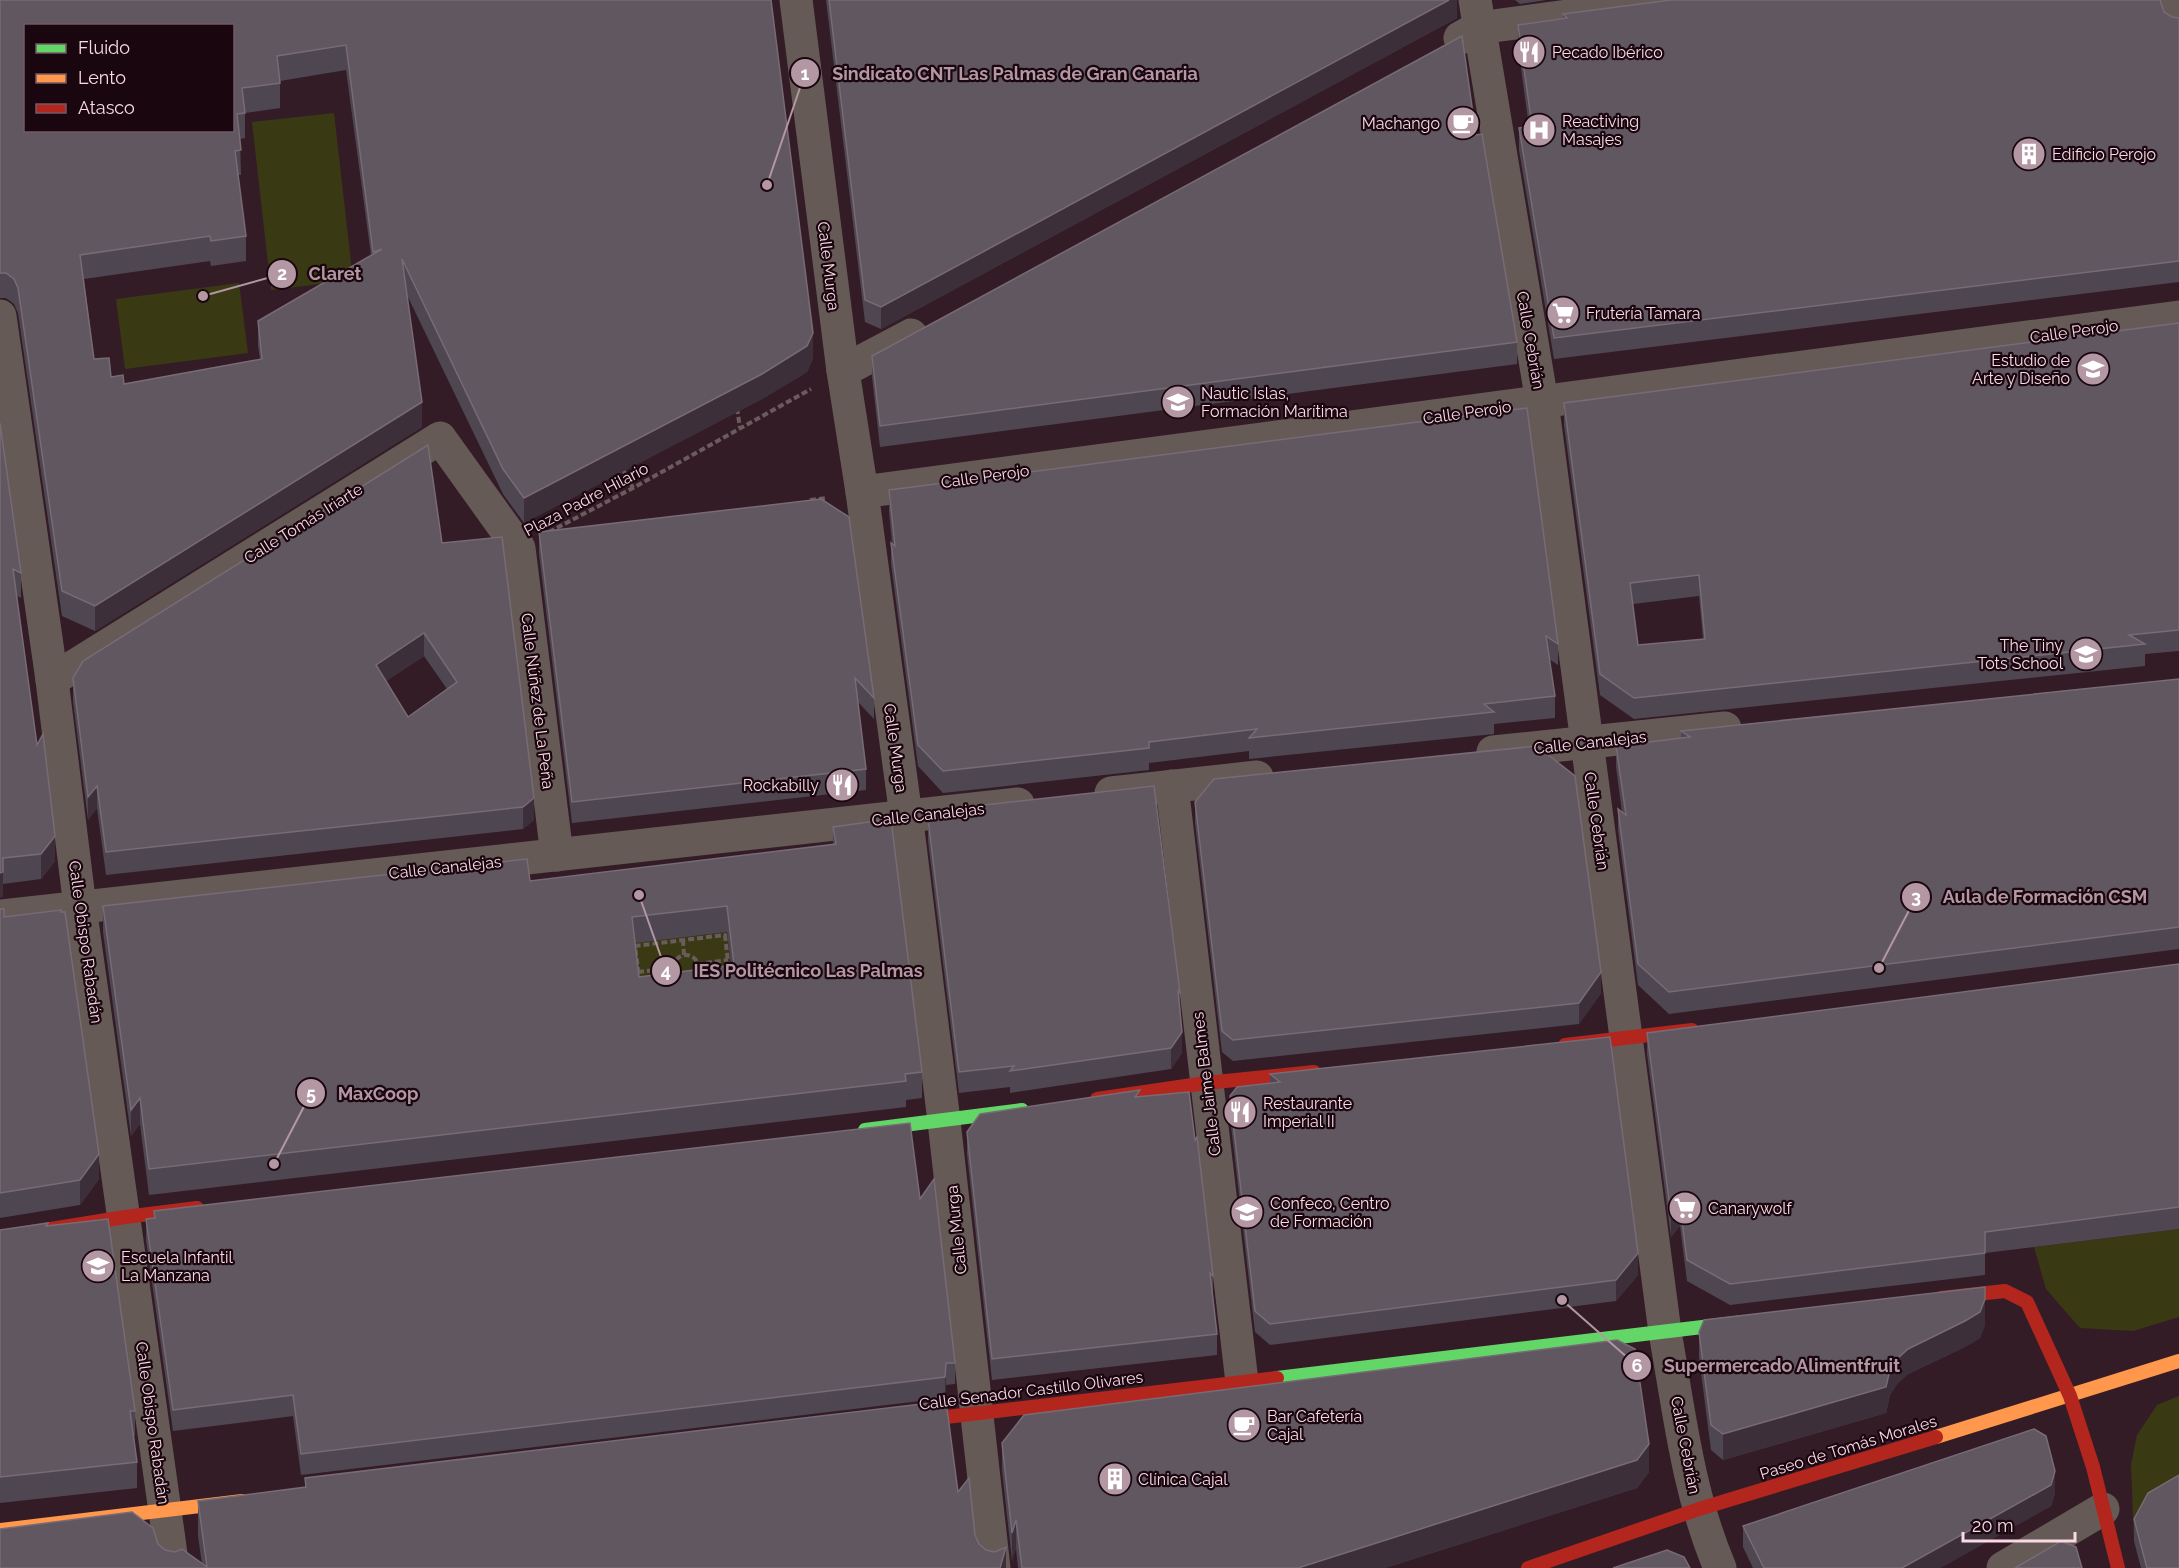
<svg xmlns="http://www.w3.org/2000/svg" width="2179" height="1568" font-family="Raleway,sans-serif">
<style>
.green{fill:#393a14}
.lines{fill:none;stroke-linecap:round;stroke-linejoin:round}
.path{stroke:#6a5b5d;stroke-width:4;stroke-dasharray:6 3;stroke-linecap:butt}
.street{stroke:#665a57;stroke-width:33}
.fast{stroke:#63d668;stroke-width:14}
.slow{stroke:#ff974d;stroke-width:14}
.jam{stroke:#b3261e;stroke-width:14}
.wall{fill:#4e4751;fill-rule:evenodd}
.shaded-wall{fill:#3c2f3a}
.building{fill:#605761;stroke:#786b75;stroke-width:1.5;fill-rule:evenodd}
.labels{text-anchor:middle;stroke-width:4.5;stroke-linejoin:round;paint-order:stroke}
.poi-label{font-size:16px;fill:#f8d9e4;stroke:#1a060e;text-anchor:start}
.street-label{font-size:16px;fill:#f8d9e4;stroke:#1a060e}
.leader{fill:none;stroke:#b397a2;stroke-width:2}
.callout-dot{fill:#b397a2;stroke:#1a060e;stroke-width:2}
.mark-label{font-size:18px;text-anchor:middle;font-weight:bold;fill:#fff}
.callout-label{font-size:18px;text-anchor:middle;font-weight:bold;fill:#b397a2;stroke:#1a060e;stroke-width:4.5;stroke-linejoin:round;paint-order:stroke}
</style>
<rect width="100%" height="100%" fill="#341c27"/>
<g class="green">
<polygon points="334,113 353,280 271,290 252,122"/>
<polygon points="239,283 248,353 125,369 116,299"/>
<polygon points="727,932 734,991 639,1003 632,943"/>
<polygon points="2179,1229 2179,1317 2133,1331 2080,1328 2046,1289 2034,1247"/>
<polygon points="2179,1396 2179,1496 2134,1541 2131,1465 2137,1435 2157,1405"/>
</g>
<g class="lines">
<g class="path">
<polyline points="737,408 740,428"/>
<polyline points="622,468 633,488"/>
<polyline points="810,500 826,498"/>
<polyline points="549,532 633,488 811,389"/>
<polygon points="725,935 731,989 642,1000 635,946"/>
<polyline points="683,940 684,955"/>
<circle cx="686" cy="967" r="12"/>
<polyline points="697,964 728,960"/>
<polyline points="638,972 674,968"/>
</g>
<g class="street">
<polyline points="796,0 843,371 862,492 909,838 944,1121 994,1568"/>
<path d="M1475,0l67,402 123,930c14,79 23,161 55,236"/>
<polyline points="2175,0 2179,21"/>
<polyline points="1460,38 1478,28 1688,0"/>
<polyline points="0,316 52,680 80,907 173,1568"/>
<polyline points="843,371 911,335"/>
<polyline points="862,492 2179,317"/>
<polyline points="52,680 440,438 519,548 557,855"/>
<polyline points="1493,752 1725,728"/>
<polyline points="1172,786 1242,1382"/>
<polyline points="1111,793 1257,777"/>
<polyline points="0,916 1018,804"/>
<polyline points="2003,1568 2103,1509"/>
</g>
<g class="fast">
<polyline points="865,1130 1022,1110"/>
<polyline points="1277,1378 1744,1322"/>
</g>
<g class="slow">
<polyline points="1936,1437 2179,1361"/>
<polyline points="0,1530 242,1501"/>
</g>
<g class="jam">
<polyline points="1565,1045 1692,1030"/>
<polyline points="1097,1099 1206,1083 1314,1072"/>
<polyline points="0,1237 125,1217 197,1208"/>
<polyline points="1941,1298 2005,1291 2027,1302 2070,1396 2093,1467 2118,1568"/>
<polyline points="904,1422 1277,1378"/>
<polyline points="1528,1568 1699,1509 1936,1437"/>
</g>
</g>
<g class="wall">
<path d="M0,0h771l42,358 -6,14 -45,27 -238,124 -21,-29 -96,-199 15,132 -327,204 -33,-15 -44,-303 -4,-9 -8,-6h-6zM346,70l25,185 -113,66v25l2,13 -136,25 -13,-7 -17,-18 -10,-80 126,-18 1,5 35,-5v-25l-8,-61h3l-1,-36 5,-1v-25l35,-5v-27z"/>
<polygon points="826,0 1457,0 1457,18 881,329 865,322"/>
<polygon points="1515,0 1546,0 1520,4"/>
<polygon points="2161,3 2164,12 2172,17 2179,18 2179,282 1554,359 1519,150 1519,128 1529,127 1518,46 1518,25 1563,18 1563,14"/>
<polygon points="1476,135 1517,342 1517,364 880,447 872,377 872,356"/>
<path d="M2179,323v328l-34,3v12l-511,53 -34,-24 -36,-270v-22zM1699,596l4,43 -65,6 -5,-41z"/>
<polygon points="1527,408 1558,644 1558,665 1549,659 1555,696 1555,718 1494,724 1494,734 1249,759 1249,751 1149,763 1149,770 943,793 918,766 891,564 891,543 892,544 889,511 889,490"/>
<polygon points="0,423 21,573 21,598 17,596 37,745 55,861 41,879 3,884 3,897"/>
<polygon points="821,499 874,698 874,719 858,702 866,769 866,790 572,823 539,554 539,532"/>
<path d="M442,543l92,277 -11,9 -417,46 -9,-67 -9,12 -15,-119v-23zM424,656l23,33 -39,28 -22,-36z"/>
<polygon points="2179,679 2179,949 1669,1014 1638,985 1618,830 1618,809 1622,812 1616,767 1616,746 1681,738 1681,731"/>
<polygon points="1195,802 1601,993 1579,1024 1233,1061 1222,1052 1195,823"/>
<polygon points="975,806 1180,993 1182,1053 1171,1069 1010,1093 1010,1087 959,1093 928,841 928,819 975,815"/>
<path d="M833,827l89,245v26l-16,2v7l-757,88 -9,-71 -9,12 -28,-204v-26l427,-25 303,-36zM727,932l4,34 -92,11 -4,-34z"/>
<polygon points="0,909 4,917 99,1179 80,1205 0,1218"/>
<polygon points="2179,964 2179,1229 1985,1253 1985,1275 1730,1305 1687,1281 1680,1226 1671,1237 1647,1054 1647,1033"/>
<polygon points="1270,1074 1638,1275 1616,1301 1270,1345 1255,1332 1230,1117 1230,1096 1270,1083"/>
<polygon points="1140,1097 1195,1140 1213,1276 1213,1297 1217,1334 1217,1355 992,1380 967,1154 967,1132"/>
<polygon points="920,1199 955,1363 955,1384 946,1385 945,1398 301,1475 293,1416 173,1431 146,1240 146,1219 154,1218 154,1211"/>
<polygon points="48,1226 135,1411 135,1436 134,1436 137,1462 137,1488 0,1503 0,1230"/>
<polygon points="1985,1325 1980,1338 1965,1347 1908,1374 1897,1384 1890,1395 1886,1413 1723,1460 1711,1450 1699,1357 1699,1332"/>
<polygon points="1002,1443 1649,1472 1637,1488 1385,1568 1018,1568 1016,1548 1012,1561 1002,1470"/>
<polygon points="305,1478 958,1492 979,1544 1006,1568 0,1568 158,1544 165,1550 202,1564 198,1536 198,1501 305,1487"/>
<polygon points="2055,1493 2051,1506 1940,1568 1753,1568 1743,1547 1743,1526"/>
<polygon points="2134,1519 2179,1568 2141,1568 2134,1541"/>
</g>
<g class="shaded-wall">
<polygon points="1449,0 1457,0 1457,18 881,329 881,307"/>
<polygon points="813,333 813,358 807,372 762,399 524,523 524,498"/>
<polygon points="422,402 422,427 95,631 95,606"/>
<polygon points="424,633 424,656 376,688 376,665"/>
<polygon points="97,786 97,808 88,820 88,797"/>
<polygon points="534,798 534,820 523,829 523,807"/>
<polygon points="55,836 55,861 41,879 41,854"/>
<polygon points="3,872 3,897 0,898 0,873"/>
<polygon points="1601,972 1601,993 1579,1024 1579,1003"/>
<polygon points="1182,1032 1182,1053 1171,1069 1171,1048"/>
<polygon points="140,1098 140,1124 131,1136 131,1110"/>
<polygon points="99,1154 99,1179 80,1205 80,1180"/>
<polygon points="1680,1205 1680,1226 1671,1237 1671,1215"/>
<polygon points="1638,1253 1638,1275 1616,1301 1616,1280"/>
<polygon points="1985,1299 1985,1325 1980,1338 1965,1347 1908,1374 1897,1384 1890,1395 1886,1413 1723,1460 1723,1434 1890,1370 1897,1359 1908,1349"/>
<polygon points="946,1363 946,1385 945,1398 945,1377"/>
<polygon points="1649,1444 1649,1472 1637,1488 1385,1568 1298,1568"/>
<polygon points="2055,1471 2055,1493 2051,1506 1940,1568 1902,1568"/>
<polygon points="1016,1520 1016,1548 1012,1561 1012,1533"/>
<polygon points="1006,1547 1006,1568 1000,1568"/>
</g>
<g class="building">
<path d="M0,0h771l42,333 -6,13 -45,28 -238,124 -21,-29 -101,-210 20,143 -327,204 -33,-15 -44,-303 -4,-9 -8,-6h-6zM26,26h206v104h-206zM346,45l27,207 9,-3 -124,72 4,38 -138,25 -1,-9 -12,2 -2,-19 -15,1 -14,-104 130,-19 1,5 35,-5 -11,-85 6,-1 -4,-36 8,-1 -3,-25 38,-5 -3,-27z"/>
<polygon points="829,0 1449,0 881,307 865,300"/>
<polygon points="1671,0 2160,0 2164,12 2172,17 2179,18 2179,261 1554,338 1519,128 1532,126 1518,25 1567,18 1563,14"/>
<polygon points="1462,36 1476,135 1482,134 1517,342 880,426 872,356"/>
<path d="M2179,323v307l-50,5 16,9 -511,54 -34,-24 -36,-271zM1699,575l6,64 -67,6 -8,-62z"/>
<polygon points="1527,408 1558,644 1546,636 1555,696 1484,704 1494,712 1249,738 1257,729 1149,742 1149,748 943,771 918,745 891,543 895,546 889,490"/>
<polygon points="0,423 21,573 13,569 37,745 43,734 55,836 41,854 3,858 3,872 0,873"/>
<path d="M428,445l14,98 60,-6 32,261 -11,9 -417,45 -9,-66 -9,11 -15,-119 10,-17zM424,633l33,49 -49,35 -32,-52z"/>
<polygon points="821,499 849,517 874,698 855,678 866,769 572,802 539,532"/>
<polygon points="2179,679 2179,927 1669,992 1638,964 1618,809 1626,815 1616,746 1690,737 1681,731"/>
<polygon points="1537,746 1575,776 1601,972 1579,1003 1233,1040 1222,1031 1195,802 1214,779"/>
<polygon points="1154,786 1180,993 1178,991 1182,1032 1171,1048 1010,1071 1014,1066 959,1072 928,819 983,814 975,806"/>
<path d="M891,819l31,253 -17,2 1,7 -757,88 -9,-71 -9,12 -28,-204 424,-47 3,22 306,-37 -3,-17zM727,906l7,59 -95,12 -7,-60z"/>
<polygon points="0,909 4,909 4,917 61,910 61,912 65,912 99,1154 80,1180 0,1193"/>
<polygon points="2179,964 2179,1207 1985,1232 1985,1253 1730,1284 1687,1260 1680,1205 1671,1215 1647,1033"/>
<polygon points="1610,1037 1638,1253 1616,1280 1270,1324 1255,1311 1230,1096 1237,1087 1280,1082 1270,1074"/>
<polygon points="1140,1090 1135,1097 1189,1092 1195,1140 1197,1137 1213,1276 1210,1273 1217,1334 992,1359 967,1132 980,1114"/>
<polygon points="910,1123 920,1199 934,1179 955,1363 946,1363 945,1377 301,1454 293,1395 173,1410 146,1219 155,1218 154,1211"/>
<polygon points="108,1219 135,1411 130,1411 137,1462 0,1477 0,1230 48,1223 46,1226"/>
<polygon points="1985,1287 1985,1299 1980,1312 1965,1321 1908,1349 1897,1359 1890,1370 1886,1387 1723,1434 1711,1425 1699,1332 1704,1320"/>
<polygon points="1617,1340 1635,1349 1649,1444 1637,1460 1298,1568 1022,1568 1016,1520 1012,1533 1002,1443 1024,1415"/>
<polygon points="946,1401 958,1492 969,1478 975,1535 979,1544 986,1550 995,1552 1006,1547 1000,1568 0,1568 0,1529 132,1512 153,1528 158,1544 165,1550 175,1552 182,1549 207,1567 198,1501 306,1487 305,1478"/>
<polygon points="2034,1429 2046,1436 2055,1471 2051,1485 1902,1568 1764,1568 1743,1526"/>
<polygon points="2179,1475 2179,1568 2147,1568 2134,1519 2148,1493"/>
<polygon points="2061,1541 2076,1547 2082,1568 2015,1568"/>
<polygon points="1667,1550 1684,1557 1690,1568 1613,1568"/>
</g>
<defs>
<g id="restaurant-disc" transform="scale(1.725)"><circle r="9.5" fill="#b397a2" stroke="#1a060e"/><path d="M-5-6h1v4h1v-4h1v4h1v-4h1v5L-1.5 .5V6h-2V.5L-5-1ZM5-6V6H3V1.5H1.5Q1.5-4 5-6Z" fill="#fff"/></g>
<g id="cafe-disc" transform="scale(1.725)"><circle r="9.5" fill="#b397a2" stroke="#1a060e"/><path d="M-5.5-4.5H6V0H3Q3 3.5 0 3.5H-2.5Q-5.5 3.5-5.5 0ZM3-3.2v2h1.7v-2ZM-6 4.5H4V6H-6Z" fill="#fff"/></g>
<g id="hospital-disc" transform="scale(1.725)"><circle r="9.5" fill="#b397a2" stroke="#1a060e"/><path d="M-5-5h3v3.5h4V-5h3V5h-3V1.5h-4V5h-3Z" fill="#fff"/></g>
<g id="building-disc" transform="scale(1.725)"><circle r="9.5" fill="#b397a2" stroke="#1a060e"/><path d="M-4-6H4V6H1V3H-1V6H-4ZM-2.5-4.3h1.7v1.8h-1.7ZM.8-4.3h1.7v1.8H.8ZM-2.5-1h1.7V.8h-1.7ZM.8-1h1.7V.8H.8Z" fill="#fff"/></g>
<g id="supermarket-disc" transform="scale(1.725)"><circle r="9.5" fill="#b397a2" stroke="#1a060e"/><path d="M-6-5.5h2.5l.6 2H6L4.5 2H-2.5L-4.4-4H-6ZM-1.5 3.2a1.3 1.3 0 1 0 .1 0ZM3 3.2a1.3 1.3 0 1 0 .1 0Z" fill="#fff"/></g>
<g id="school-disc" transform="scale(1.725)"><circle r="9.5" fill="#b397a2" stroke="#1a060e"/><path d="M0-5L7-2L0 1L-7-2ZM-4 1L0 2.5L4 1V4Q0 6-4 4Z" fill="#fff"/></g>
</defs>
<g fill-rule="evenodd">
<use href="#restaurant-disc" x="1529" y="52"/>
<use href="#cafe-disc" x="1463" y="123"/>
<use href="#hospital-disc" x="1539" y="130"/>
<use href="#building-disc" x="2029" y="154"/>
<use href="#supermarket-disc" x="1563" y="313"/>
<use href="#school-disc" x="2093" y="369"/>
<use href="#school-disc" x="1178" y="402"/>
<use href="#school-disc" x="2086" y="654"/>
<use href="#restaurant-disc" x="842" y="785"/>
<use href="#restaurant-disc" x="1240" y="1112"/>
<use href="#supermarket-disc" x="1685" y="1208"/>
<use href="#school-disc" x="1247" y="1212"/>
<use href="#school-disc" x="98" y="1266"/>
<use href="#cafe-disc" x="1244" y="1425"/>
<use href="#building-disc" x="1115" y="1479"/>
</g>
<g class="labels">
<g class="poi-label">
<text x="1552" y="58">Pecado Ibérico</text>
<text x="1562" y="127">Reactiving<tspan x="1562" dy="18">Masajes</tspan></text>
<text x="1440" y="129" text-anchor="end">Machango</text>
<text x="2052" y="160">Edificio Perojo</text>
<text x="1586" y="319">Frutería Tamara</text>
<text x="2070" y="366" text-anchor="end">Estudio de<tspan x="2070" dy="18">Arte y Diseño</tspan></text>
<text x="1201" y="399">Nautic Islas,<tspan x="1201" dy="18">Formación Marítima</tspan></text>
<text x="2063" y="651" text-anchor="end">The Tiny<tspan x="2063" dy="18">Tots School</tspan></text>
<text x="819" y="791" text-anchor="end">Rockabilly</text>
<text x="1263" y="1109">Restaurante<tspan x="1263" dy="18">Imperial II</tspan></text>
<text x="1270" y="1209">Confeco, Centro<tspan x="1270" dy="18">de Formación</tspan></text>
<text x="1708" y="1214">Canarywolf</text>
<text x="121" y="1263">Escuela Infantil<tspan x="121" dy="18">La Manzana</tspan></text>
<text x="1267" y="1422">Bar Cafetería<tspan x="1267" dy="18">Cajal</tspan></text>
<text x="1138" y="1485">Clínica Cajal</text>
</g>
<g class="street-label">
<text transform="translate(829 266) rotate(83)" y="6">Calle Murga</text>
<text transform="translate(2074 331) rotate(-8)" y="6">Calle Perojo</text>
<text transform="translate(1531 340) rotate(80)" y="6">Calle Cebrián</text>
<text transform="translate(1467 412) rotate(-8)" y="6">Calle Perojo</text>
<text transform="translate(985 476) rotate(-8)" y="6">Calle Perojo</text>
<text transform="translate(586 499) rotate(-28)" y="6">Plaza Padre Hilario</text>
<text transform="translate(303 523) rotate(-32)" y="6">Calle Tomás Iriarte</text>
<text transform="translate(538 701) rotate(83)" y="6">Calle Núñez de La Peña</text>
<text transform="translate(1590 742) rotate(-6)" y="6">Calle Canalejas</text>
<text transform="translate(896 748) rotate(82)" y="6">Calle Murga</text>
<text transform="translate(928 814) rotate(-6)" y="6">Calle Canalejas</text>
<text transform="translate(1597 821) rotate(82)" y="6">Calle Cebrián</text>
<text transform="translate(445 867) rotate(-6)" y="6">Calle Canalejas</text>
<text transform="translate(86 942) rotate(82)" y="6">Calle Obispo Rabadán</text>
<text transform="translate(1206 1084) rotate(-97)" y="6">Calle Jaime Balmes</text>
<text transform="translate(956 1230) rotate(-96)" y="6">Calle Murga</text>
<text transform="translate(1031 1390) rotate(-7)" y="6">Calle Senador Castillo Olivares</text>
<text transform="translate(153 1423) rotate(82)" y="6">Calle Obispo Rabadán</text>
<text transform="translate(1686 1445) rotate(79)" y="6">Calle Cebrián</text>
<text transform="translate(1848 1447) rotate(-17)" y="6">Paseo de Tomás Morales</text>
</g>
</g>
<path class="leader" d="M767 185L805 73M203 296L282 274M1879 968L1916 897M639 895L666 971M274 1164L311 1093M1562 1300L1637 1366"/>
<g class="callout-dot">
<circle cx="767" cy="185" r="6"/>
<circle cx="203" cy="296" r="6"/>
<circle cx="1879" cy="968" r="6"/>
<circle cx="639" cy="895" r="6"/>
<circle cx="274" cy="1164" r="6"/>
<circle cx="1562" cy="1300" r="6"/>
<circle cx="805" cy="73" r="15"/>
<circle cx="282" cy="274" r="15"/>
<circle cx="1916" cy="897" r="15"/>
<circle cx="666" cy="971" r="15"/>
<circle cx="311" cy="1093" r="15"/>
<circle cx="1637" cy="1366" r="15"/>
</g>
<g class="mark-label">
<text x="805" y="80">1</text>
<text x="282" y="280">2</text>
<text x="1916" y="903">3</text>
<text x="666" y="977">4</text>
<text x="311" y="1100">5</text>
<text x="1637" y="1372">6</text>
</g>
<g class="callout-label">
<text x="1015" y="80">Sindicato CNT Las Palmas de Gran Canaria</text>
<text x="335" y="280">Claret</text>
<text x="2045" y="903">Aula de Formación CSM</text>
<text x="808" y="977">IES Politécnico Las Palmas</text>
<text x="378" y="1100">MaxCoop</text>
<text x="1782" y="1372">Supermercado Alimentfruit</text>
</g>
<rect x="24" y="24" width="210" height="108" fill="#1a060e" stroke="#735a64" stroke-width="1.5"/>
<rect x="36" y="44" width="30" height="9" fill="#63d668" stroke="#735a64" stroke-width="1.5"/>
<text x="78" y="54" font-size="18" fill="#f8d9e4">Fluido</text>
<rect x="36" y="74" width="30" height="9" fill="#ff974d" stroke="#735a64" stroke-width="1.5"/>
<text x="78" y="84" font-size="18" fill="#f8d9e4">Lento</text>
<rect x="36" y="104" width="30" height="9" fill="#b3261e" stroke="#735a64" stroke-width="1.5"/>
<text x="78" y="114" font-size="18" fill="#f8d9e4">Atasco</text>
<path d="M1963 1532v9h112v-9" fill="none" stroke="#f8d9e4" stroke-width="3"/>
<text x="1972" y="1532" font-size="18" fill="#f8d9e4" stroke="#1a060e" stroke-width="4.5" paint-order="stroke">20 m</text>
</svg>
